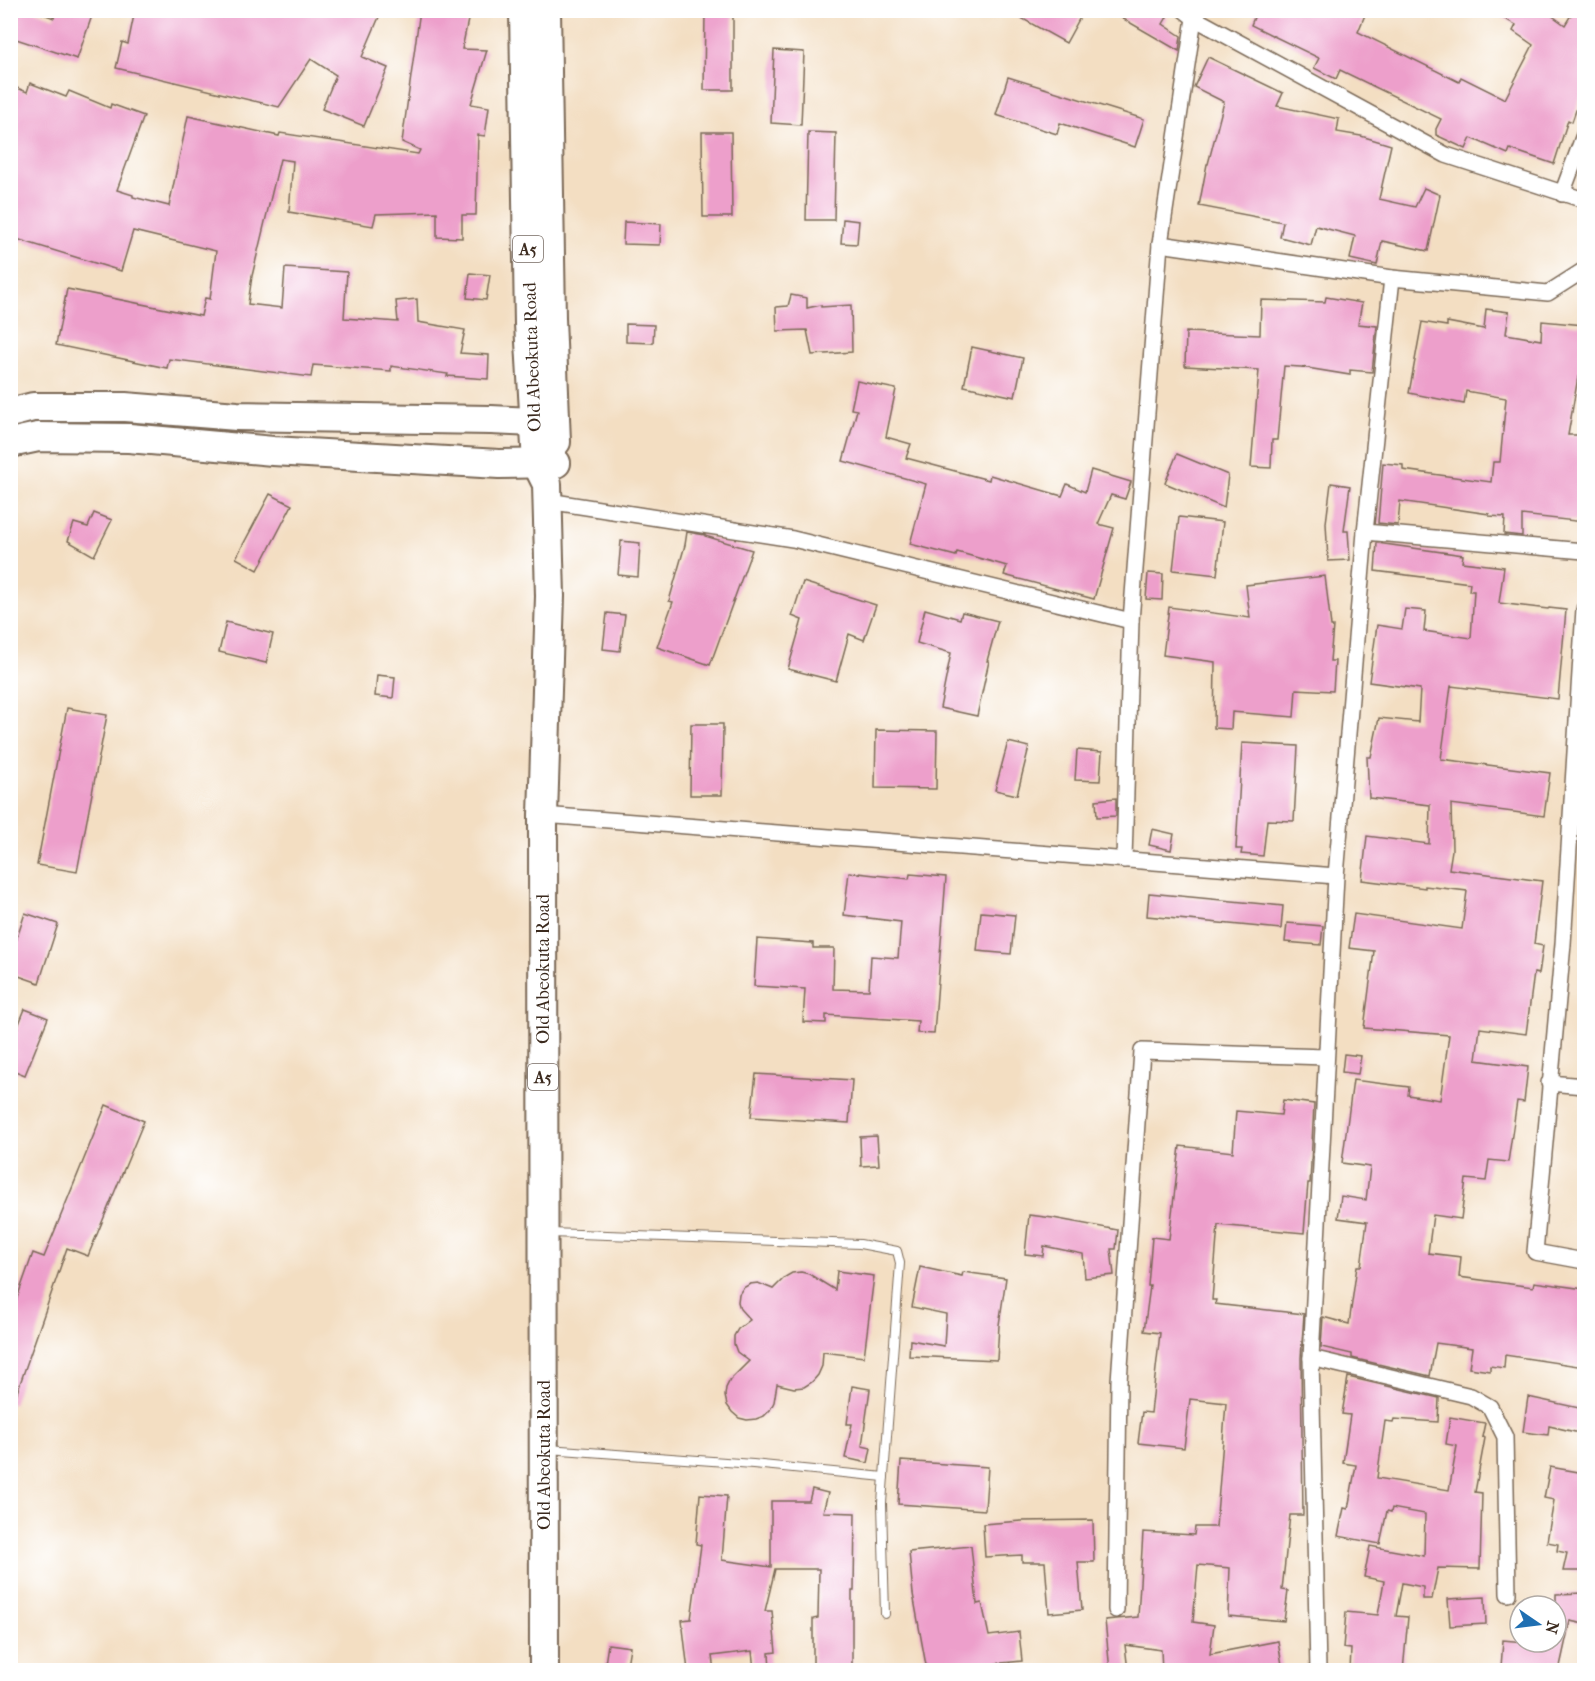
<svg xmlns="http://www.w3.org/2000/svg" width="1595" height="1681" font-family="'IM FELL French Canon',serif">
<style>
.building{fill:#ed9fcb}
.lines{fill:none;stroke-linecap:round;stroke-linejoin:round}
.lane-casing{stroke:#7b6957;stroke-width:10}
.street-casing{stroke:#7b6957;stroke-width:18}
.highway-casing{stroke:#7b6957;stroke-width:32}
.lane{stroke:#fff;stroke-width:8}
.street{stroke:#fff;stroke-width:15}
.highway{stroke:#fff;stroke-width:28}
.labels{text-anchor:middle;stroke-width:4.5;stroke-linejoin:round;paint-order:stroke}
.shield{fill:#fff;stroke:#766a62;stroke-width:1.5}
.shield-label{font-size:16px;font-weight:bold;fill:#3b2a1e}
.street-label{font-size:18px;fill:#3b2a1e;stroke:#fff}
</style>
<rect width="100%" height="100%" fill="#fff"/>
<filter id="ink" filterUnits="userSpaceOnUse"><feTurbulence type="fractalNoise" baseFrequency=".0167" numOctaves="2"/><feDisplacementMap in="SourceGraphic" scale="12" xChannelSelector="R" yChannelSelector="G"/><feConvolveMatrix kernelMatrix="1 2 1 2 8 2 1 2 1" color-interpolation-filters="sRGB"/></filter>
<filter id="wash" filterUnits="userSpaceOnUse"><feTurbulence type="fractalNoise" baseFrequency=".008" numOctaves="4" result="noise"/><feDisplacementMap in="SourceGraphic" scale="24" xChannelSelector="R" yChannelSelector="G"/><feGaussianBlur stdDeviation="1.35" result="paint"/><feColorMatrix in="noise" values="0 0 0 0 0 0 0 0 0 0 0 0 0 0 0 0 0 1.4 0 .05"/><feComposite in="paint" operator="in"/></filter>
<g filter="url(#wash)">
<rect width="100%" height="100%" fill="#f3dec2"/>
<g id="blocks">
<g class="building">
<polygon points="10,10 33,10 54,18 56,10 94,10 77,59 10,37"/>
<polygon points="135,10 382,10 362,57 388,68 364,126 322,109 336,75 311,59 279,107 116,68 122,42 128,44"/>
<polygon points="420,10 470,10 462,49 487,50 471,104 489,107 485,136 478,135 476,215 462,215 462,238 437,237 437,212 376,214 373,226 289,212 293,161 280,159 252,276 248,304 282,308 285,268 347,272 344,318 398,322 396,301 417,299 418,322 465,330 460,353 489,355 488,379 447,376 448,374 391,366 391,371 313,365 311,377 169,359 167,368 56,345 67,289 201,316 205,298 210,299 216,251 133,231 121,271 10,237 10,85 27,92 30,83 66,97 69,91 110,108 111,104 144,116 117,190 133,195 133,197 169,206 188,116 279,136 280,133 418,154 420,150 402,142"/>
<polygon points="705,10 733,10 733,90 704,90"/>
<polygon points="1007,10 1084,10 1066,43"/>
<polygon points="1108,10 1154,10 1167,17 1163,24 1181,36 1179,51"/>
<polygon points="1257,10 1367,10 1358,32 1459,82 1461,77 1505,99 1533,45 1513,31 1516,25 1489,10 1544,10 1565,25 1574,10 1584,10 1584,87 1572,122 1568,120 1554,164 1510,149 1508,154 1471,138 1466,149 1436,135 1436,129 1441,119 1340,70 1336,79 1314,68 1319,58 1251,25"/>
<polygon points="774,50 804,52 801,125 771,123"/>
<polygon points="1208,57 1283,93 1277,106 1339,119 1337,132 1361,136 1391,145 1379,199 1415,207 1424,188 1440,195 1428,251 1382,241 1377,265 1350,259 1355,236 1316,226 1311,245 1280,237 1283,222 1199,206 1207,164 1208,164 1224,102 1194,87"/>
<polygon points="1008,77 1144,119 1135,147 1060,123 1057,134 996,115"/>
<polygon points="702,132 731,132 732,217 703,217"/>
<polygon points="808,132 836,133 834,220 806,220"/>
<polygon points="843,219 859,221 857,244 841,243"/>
<polygon points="624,222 661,224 660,245 623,244"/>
<polygon points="470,273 490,275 486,300 467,298"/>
<polygon points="791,295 807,298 807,308 821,305 821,307 851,305 852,352 812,355 807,330 777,331 776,307 788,306"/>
<polygon points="1326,297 1362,303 1358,324 1377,326 1372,372 1350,370 1350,375 1301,367 1284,366 1277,440 1272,440 1271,468 1251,467 1259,370 1185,366 1186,332 1260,335 1261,300 1325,302"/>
<polygon points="1486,309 1509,312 1506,334 1541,340 1542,321 1584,325 1584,377 1578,377 1568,435 1584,435 1584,522 1522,515 1522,536 1504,534 1505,517 1489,516 1489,514 1400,501 1398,525 1378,523 1383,463 1403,465 1403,470 1491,482 1493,462 1500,462 1506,398 1466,391 1464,404 1409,393 1422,322 1447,326 1447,322 1484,329"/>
<polygon points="626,324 654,325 653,343 626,342"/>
<polygon points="972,347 1023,358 1015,397 964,386"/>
<polygon points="857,381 896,389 886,437 911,444 906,458 989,480 990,475 1062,496 1067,484 1085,492 1091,470 1131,482 1125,499 1111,495 1098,524 1114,528 1094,599 1004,575 1007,566 957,552 956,556 910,544 926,484 843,461 857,410 851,409"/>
<polygon points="1177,454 1228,475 1224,508 1165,483"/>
<polygon points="1331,483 1350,486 1344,531 1348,531 1350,560 1328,561 1326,523"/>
<polygon points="270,494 292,505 258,570 236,558"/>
<polygon points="94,513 112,520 94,556 68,541 74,523 88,527"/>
<polygon points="1179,517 1223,522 1217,575 1173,570"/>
<polygon points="687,532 705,535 705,536 752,550 710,665 657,647 673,602 669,601 685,545"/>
<polygon points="621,541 640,543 638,577 618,575"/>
<polygon points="1377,543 1463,555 1462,562 1504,567 1499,603 1548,609 1549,608 1566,610 1558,699 1451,686 1441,759 1550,773 1544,816 1451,804 1452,850 1449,869 1542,881 1534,944 1543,946 1539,974 1534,973 1526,1034 1480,1028 1476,1060 1528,1067 1524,1102 1517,1101 1508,1162 1489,1160 1486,1181 1466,1179 1461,1219 1433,1215 1428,1253 1461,1257 1459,1277 1533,1287 1534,1282 1584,1289 1584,1367 1505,1355 1504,1368 1490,1366 1490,1371 1469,1368 1472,1348 1436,1343 1430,1376 1352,1358 1352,1354 1321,1347 1323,1317 1349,1324 1357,1266 1361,1266 1367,1222 1338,1218 1341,1196 1366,1200 1370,1167 1342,1163 1353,1080 1409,1087 1408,1095 1440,1100 1449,1035 1364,1028 1374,951 1349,948 1354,914 1462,929 1467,891 1425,886 1425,888 1362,880 1367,836 1429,844 1430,805 1369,798 1367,757 1371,757 1379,718 1418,722 1420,689 1369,682 1377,625 1402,629 1405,609 1426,611 1424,631 1471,638 1474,591 1469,591 1470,583 1375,571"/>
<polygon points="1148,573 1163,574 1162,600 1146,599"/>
<polygon points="1325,576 1331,626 1333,626 1330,661 1335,661 1333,691 1296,689 1294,717 1232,712 1231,729 1214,728 1215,662 1163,655 1169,607 1250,618 1246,585"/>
<polygon points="803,582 876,605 864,640 849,634 836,681 788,669 802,620 792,616"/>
<polygon points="925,609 960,619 962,612 998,621 987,661 989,661 977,716 940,708 951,653 917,643"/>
<polygon points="607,613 625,615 620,651 603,649"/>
<polygon points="226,622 273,634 266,663 219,652"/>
<polygon points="377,675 395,677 393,698 375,696"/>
<polygon points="67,708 107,715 77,872 37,865"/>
<polygon points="691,724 723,724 722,795 690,795"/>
<polygon points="876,730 937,731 936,789 875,788"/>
<polygon points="1008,742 1029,747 1017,795 995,790"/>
<polygon points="1242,743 1298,746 1294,821 1267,820 1263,856 1241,854 1242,849 1236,849"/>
<polygon points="1077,750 1102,752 1100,781 1075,780"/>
<polygon points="1116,798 1116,816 1097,817 1096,800"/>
<polygon points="1152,829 1174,834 1171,850 1149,845"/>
<polygon points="849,872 909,879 910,874 946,877 934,1034 917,1033 918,1021 826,1015 826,1023 803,1022 805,989 754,986 757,939 813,943 813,948 834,948 833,989 869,990 871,956 898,958 901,922 844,915"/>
<polygon points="1149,893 1283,906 1281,929 1147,916"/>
<polygon points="981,912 1015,915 1011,954 977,951"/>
<polygon points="25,913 58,924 39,983 10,973 10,960"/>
<polygon points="1287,923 1323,926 1321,945 1285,942"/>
<polygon points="25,1009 48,1018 25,1075 10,1069 10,1046"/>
<polygon points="1344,1054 1361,1056 1358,1074 1342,1072"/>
<polygon points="756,1074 852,1080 849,1123 751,1117"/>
<polygon points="1283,1100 1314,1104 1310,1183 1308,1183 1304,1233 1218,1225 1212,1300 1216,1300 1215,1304 1304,1314 1301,1358 1303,1515 1290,1515 1282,1590 1288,1591 1284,1621 1228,1616 1230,1568 1198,1565 1193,1622 1214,1625 1210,1654 1278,1641 1283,1671 1162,1671 1161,1650 1125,1645 1128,1671 1110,1671 1105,1620 1138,1617 1143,1532 1194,1535 1195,1527 1216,1527 1226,1403 1190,1399 1184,1448 1138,1443 1142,1412 1151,1413 1160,1333 1144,1331 1150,1286 1148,1286 1152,1237 1169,1239 1180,1146 1233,1152 1236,1111 1281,1115"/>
<polygon points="106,1105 144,1121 88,1256 67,1248 13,1404 10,1404 10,1318 33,1253 44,1257"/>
<polygon points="877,1136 879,1165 861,1166 860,1137"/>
<polygon points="1029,1215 1053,1218 1118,1230 1116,1249 1111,1249 1114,1275 1085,1278 1083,1254 1044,1246 1043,1256 1025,1254"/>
<polygon points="920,1267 962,1276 963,1272 1006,1278 999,1325 997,1360 909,1356 910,1340 944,1346 946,1314 912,1307"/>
<polygon points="837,1271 874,1276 864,1357 823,1352 822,1366 818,1375 812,1382 804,1387 794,1388 777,1384 774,1402 770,1410 764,1416 756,1419 747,1420 739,1418 732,1412 727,1405 725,1396 726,1388 730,1380 749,1361 737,1352 734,1344 734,1336 738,1329 750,1320 740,1309 738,1302 739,1294 743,1288 750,1284 758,1283 773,1289 785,1277 792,1273 801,1272 809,1274 835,1290"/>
<polygon points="1348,1377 1439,1398 1438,1422 1394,1419 1393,1422 1385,1421 1377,1478 1449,1490 1457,1446 1446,1444 1450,1417 1485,1423 1482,1437 1485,1438 1475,1492 1482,1493 1480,1569 1438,1568 1432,1599 1423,1599 1423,1587 1402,1583 1396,1616 1408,1617 1403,1671 1350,1671 1351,1649 1343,1648 1346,1612 1378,1615 1384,1581 1364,1577 1370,1546 1424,1556 1425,1514 1392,1508 1391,1512 1387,1511 1380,1544 1338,1536 1344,1508 1348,1509 1356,1465 1343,1463 1350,1415 1342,1414"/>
<polygon points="852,1386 870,1389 862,1446 871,1448 868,1463 845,1458 852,1424 847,1424"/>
<polygon points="1528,1397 1584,1409 1584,1434 1549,1426 1548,1435 1523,1432"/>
<polygon points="901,1461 988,1467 985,1510 898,1504"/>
<polygon points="1550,1467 1584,1473 1584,1488 1580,1514 1584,1515 1584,1571 1563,1571 1567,1553 1557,1551 1558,1544 1547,1542 1554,1500 1544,1498"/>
<polygon points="812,1489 828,1493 823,1512 855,1513 854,1591 852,1591 852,1671 813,1671 813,1619 818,1618 819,1569 775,1569 765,1611 772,1611 776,1652 769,1653 770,1669 754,1670 752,1651 712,1656 714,1671 688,1671 682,1620 691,1619 701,1545 696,1544 700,1494 727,1496 722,1560 771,1567 771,1501 809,1501"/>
<polygon points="1093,1520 1094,1562 1078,1562 1082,1610 1049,1613 1045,1562 1022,1562 1022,1555 985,1557 983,1524 1021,1521"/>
<polygon points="971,1546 977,1604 982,1603 989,1636 1019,1632 1022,1661 992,1664 993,1671 927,1671 913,1594 909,1552"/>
<polygon points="1584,1593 1584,1624 1570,1621 1559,1671 1501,1667 1503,1640 1556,1645 1556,1594"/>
<polygon points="1485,1597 1486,1624 1450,1626 1448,1599"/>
<polygon points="608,1644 630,1647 626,1671 604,1671"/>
</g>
</g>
</g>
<g filter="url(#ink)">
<use href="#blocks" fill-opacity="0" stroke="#7b6957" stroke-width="1.5"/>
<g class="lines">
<g class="lane-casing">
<g id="lane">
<polyline points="550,1233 860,1244 897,1251 900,1263 882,1503 885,1614"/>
<polyline points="548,1449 753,1464 884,1477"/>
</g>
</g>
<g class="street-casing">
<g id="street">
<polyline points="1184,10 1194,18 1446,155 1584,200"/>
<polyline points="1562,194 1584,135"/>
<polyline points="1160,244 1392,278 1548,293 1584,270"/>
<polyline points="548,501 793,539 1131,621"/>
<polyline points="1365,532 1392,278"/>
<polyline points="1584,609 1563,944 1535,1252 1584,1261"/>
<polyline points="543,815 1336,876"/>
<polyline points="1124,860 1131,621 1160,244 1194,18"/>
<polyline points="1549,1083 1584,1086"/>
<polyline points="1311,1358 1471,1396 1490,1407 1505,1437 1508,1594"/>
<polyline points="1116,1610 1119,1381 1142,1051 1326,1057"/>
<polyline points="1318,1670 1311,1358 1336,876 1365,532 1584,551"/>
</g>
</g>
<g class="highway-casing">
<g id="highway">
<polyline points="524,10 529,324 537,464 547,484 550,596 543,815 544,1670"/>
<polyline points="546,10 551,318 556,442"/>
<polyline points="10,413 33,407 125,407 237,416 491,420 555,423"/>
<polyline points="10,443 38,437 129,438 273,451 499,464 556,463"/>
</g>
</g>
<use href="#lane" class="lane"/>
<use href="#street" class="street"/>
<use href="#highway" class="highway"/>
</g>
</g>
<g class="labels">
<g class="shield">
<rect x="513" y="236" width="30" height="26" rx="4.5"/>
<rect x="528" y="1064" width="30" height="26" rx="4.5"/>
</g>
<g class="shield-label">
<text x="528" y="255">A5</text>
<text x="543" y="1083">A5</text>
</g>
<g class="street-label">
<text transform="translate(532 357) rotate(-92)" y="6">Old Abeokuta Road</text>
<text transform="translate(543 969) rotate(-90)" y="6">Old Abeokuta Road</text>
<text transform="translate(544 1455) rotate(-90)" y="6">Old Abeokuta Road</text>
</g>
</g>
<rect width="1595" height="1681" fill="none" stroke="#fff" stroke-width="36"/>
<g transform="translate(1538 1624) rotate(104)"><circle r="28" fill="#ffffff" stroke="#b1aaa5" stroke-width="1.5"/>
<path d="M0-4.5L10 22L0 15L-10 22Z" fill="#1f6fb2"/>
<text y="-9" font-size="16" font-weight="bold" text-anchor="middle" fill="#3b2a1e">N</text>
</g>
</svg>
